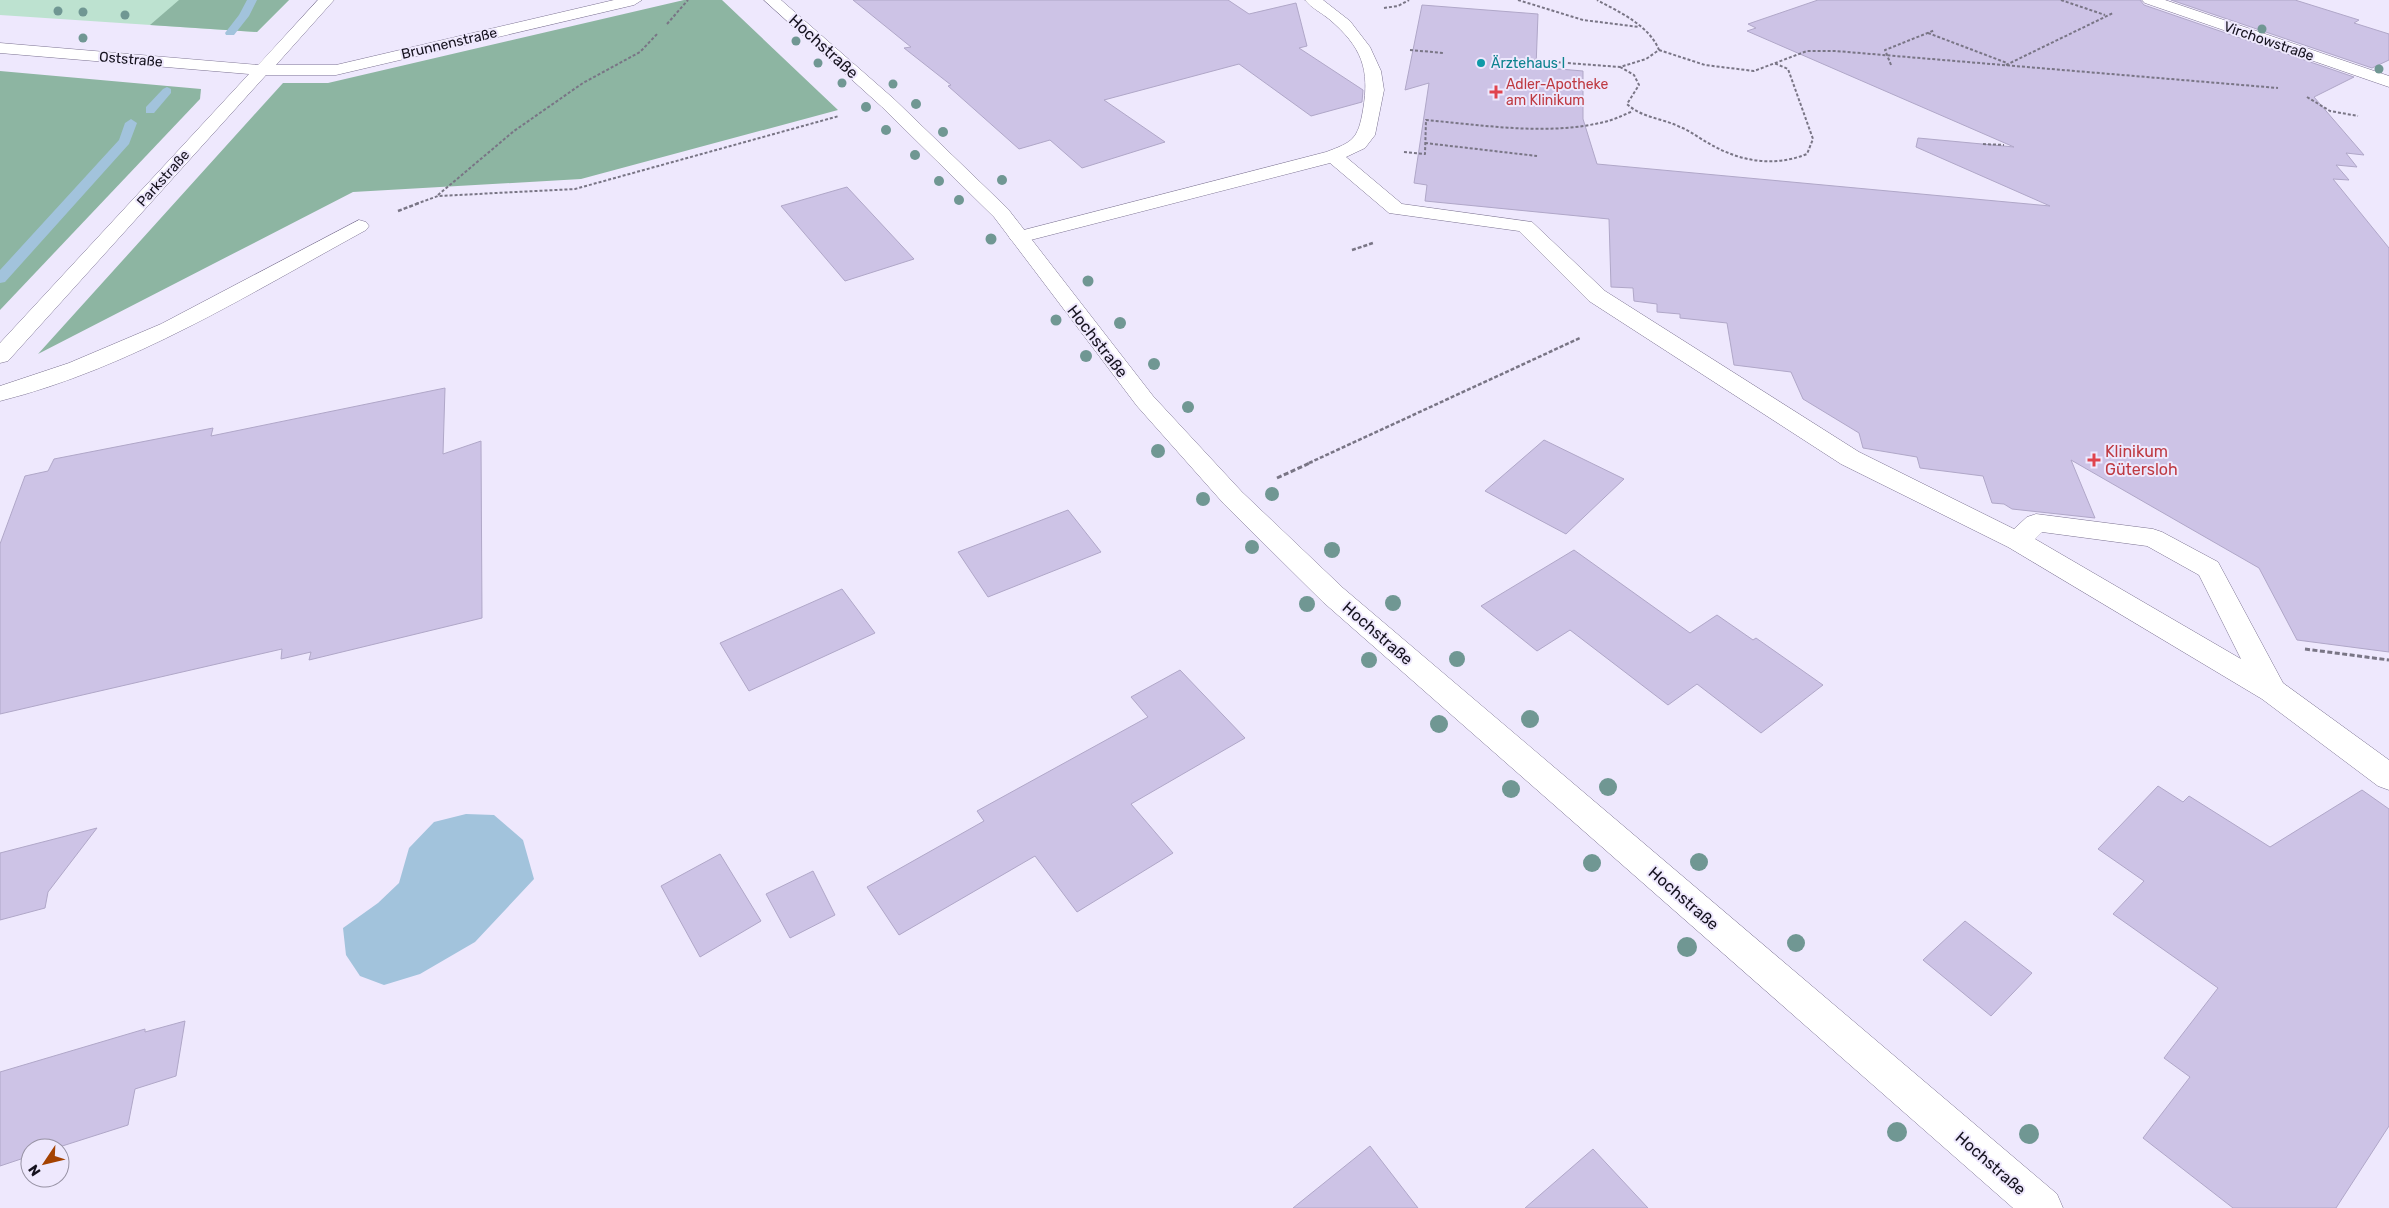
<svg xmlns="http://www.w3.org/2000/svg" width="2389" height="1208" font-family="Rubik,sans-serif">
<style>
.green{fill:#bde2d0}
.forest{fill:#8db5a2}
.water{fill:#a2c3dc}
.lines{fill:none;stroke-linecap:round;stroke-linejoin:round}
.stream{fill:#a2c3dc;fill-rule:evenodd}
.building{fill:#cdc3e6;stroke:#b0a7c8}
.lane-casing{stroke:#7b7291;stroke-width:1}
.street-casing{stroke:#7b7291;stroke-width:1}
.path-far2{stroke:#797585;stroke-width:2;stroke-dasharray:3 2;stroke-linecap:butt}
.path-far1{stroke:#797585;stroke-width:2.5;stroke-dasharray:4 2;stroke-linecap:butt}
.path{stroke:#797585;stroke-width:3;stroke-dasharray:5 2.5;stroke-linecap:butt}
.lane{fill:#fff;fill-rule:evenodd}
.street{fill:#fff;fill-rule:evenodd}
.tree{fill:#709793}
.culture-dot{fill:#0f9aa8;stroke:#eee8fd;stroke-width:2}
.health-dot{fill:#e0444e;stroke:#eee8fd;stroke-width:2}
.labels{text-anchor:middle;stroke-width:4;stroke-linejoin:round;paint-order:stroke}
.far-street-label{font-size:14px;fill:#15121e;stroke:#eee8fd}
.far-culture-label{font-size:14px;fill:#0d838f;stroke:#eee8fd;text-anchor:start}
.far-health-label{font-size:14px;fill:#be3a42;stroke:#eee8fd;text-anchor:start}
.street-label{font-size:16px;fill:#15121e;stroke:#eee8fd}
.health-label{font-size:16px;fill:#be3a42;stroke:#eee8fd;text-anchor:start}
</style>
<rect width="100%" height="100%" fill="#eee8fd"/>
<polygon class="green" points="0,0 289,0 257,32 0,15"/>
<g class="forest">
<polygon points="179,0 289,0 257,32 150,25"/>
<polygon points="684,0 722,0 838,110 581,179 353,192 38,354 283,83 328,83"/>
<polygon points="0,71 201,89 200,99 0,310"/>
</g>
<polygon class="water" points="466,814 494,815 523,840 534,879 475,942 420,974 384,985 360,976 346,955 343,928 378,903 399,883 409,848 434,822"/>
<g class="lines">
<g class="stream">
<polygon points="247,0 257,0 249,16 234,35 226,35 225,33 239,15"/>
<polygon points="167,87 171,89 171,93 154,113 146,113 146,107 163,89"/>
<polygon points="131,119 137,123 129,144 5,282 0,283 0,270 119,140 125,123"/>
</g>
</g>
<g class="building">
<polygon points="853,0 1228,0 1249,14 1296,3 1307,46 1299,48 1363,90 1362,102 1311,116 1239,64 1104,100 1165,142 1082,168 1050,140 1019,149 948,86 951,85 904,48 911,47"/>
<polygon points="1818,0 2140,0 2144,5 2354,77 2314,97 2364,155 2346,153 2357,167 2336,165 2349,180 2333,179 2389,248 2389,652 2297,640 2259,568 2071,460 2095,518 2012,509 2004,504 1992,503 1983,476 1920,468 1917,457 1863,448 1859,433 1803,399 1791,372 1734,365 1727,323 1680,318 1680,314 1657,312 1657,304 1634,301 1633,288 1611,287 1609,219 1425,201 1427,185 1414,183 1429,83 1405,90 1422,5 1538,14 1536,67 1583,71 1583,119 1597,164 2050,206 1916,147 1918,138 2014,147 1747,31 1756,28 1748,24"/>
<polygon points="2171,0 2295,0 2359,20 2354,23 2389,34 2389,60 2372,68"/>
<polygon points="847,187 914,259 845,281 781,206"/>
<polygon points="445,388 443,454 481,441 482,618 309,660 311,652 281,659 282,649 0,714 0,544 25,476 48,471 54,459 213,428 211,436"/>
<polygon points="1544,440 1624,479 1566,534 1485,491"/>
<polygon points="1068,510 1101,552 988,597 958,552"/>
<polygon points="1574,550 1690,633 1717,615 1753,640 1756,638 1823,685 1761,733 1697,684 1668,705 1570,630 1537,651 1481,606"/>
<polygon points="842,589 875,633 749,691 720,643"/>
<polygon points="1180,670 1245,738 1131,804 1173,853 1077,912 1035,856 899,935 867,887 984,821 977,811 1148,717 1131,697"/>
<polygon points="2158,786 2183,802 2189,796 2270,847 2362,790 2389,809 2389,1126 2336,1208 2233,1208 2143,1138 2190,1077 2164,1058 2218,988 2113,914 2144,881 2098,849"/>
<polygon points="97,828 48,892 45,908 0,920 0,853"/>
<polygon points="720,854 761,921 700,957 661,886"/>
<polygon points="813,871 835,915 790,938 766,894"/>
<polygon points="1965,921 2032,973 1991,1016 1923,960"/>
<polygon points="185,1021 176,1076 135,1089 128,1125 56,1148 30,1148 30,1156 0,1166 0,1072 145,1029 145,1032"/>
<polygon points="1370,1146 1418,1208 1293,1208"/>
<polygon points="1593,1149 1648,1208 1525,1208"/>
</g>
<g class="lines">
<g class="lane-casing">
<g id="lane">
<path d="M1305,0h18l27,21 20,26 11,24 3,19 -9,45 -10,13 -19,9 56,47 130,18 73,69 254,161 155,77 13,-12 9,-3 117,15 9,3 56,30 65,121 106,77v30l-11,-4 -116,-87 -254,-152 -167,-83 -252,-163 -70,-70 -130,-18 -59,-50 -311,80 -7,-2 -3,-4 3,-4 314,-81c27,-10 32,-13 37,-42 7,-41 -1,-63 -34,-91 -7,-6 -18,-11 -24,-19zM2042,532l105,14 52,29 42,84 -206,-120z"/>
<path d="M359,220l7,2 3,4 -3,4c-117,64 -235,138 -366,171v-15l69,-23 92,-39z"/>
</g>
</g>
<g class="street-casing">
<g id="street">
<polygon points="318,0 334,0 276,65 336,65 614,0 642,0 634,5 336,75 266,75 8,361 0,363 0,343 249,74 0,53 0,43 258,65"/>
<polygon points="764,0 781,0 894,99 1008,209 1153,396 1242,492 1343,588 2057,1194 2063,1208 2013,1208 1323,602 1224,504 1137,406 994,217 882,107"/>
<polygon points="2142,0 2165,0 2389,76 2389,87 2145,3"/>
</g>
</g>
<g class="path-far2">
<polyline points="1518,0 1583,20 1639,27"/>
<polyline points="2061,0 2105,15"/>
<polyline points="1384,8 1398,6 1409,0"/>
<polyline points="667,24 688,0"/>
<polyline points="1928,33 2007,63"/>
<polyline points="1410,50 1444,53"/>
<polyline points="1659,50 1705,65 1754,71 1807,51 1836,51 2278,88"/>
<path d="M1528,60l92,7 26,-8 13,-9c-10,-25 -40,-38 -62,-50"/>
<polyline points="1891,65 1885,50 1935,30"/>
<polyline points="2006,65 2113,13"/>
<path d="M1620,67l14,8 5,10 -12,19c15,14 35,14 53,23 11,4 20,12 30,17 31,18 64,23 97,10l6,-15 -25,-70 -14,-6"/>
<polyline points="2307,97 2330,111 2358,116"/>
<polyline points="1425,143 1537,156"/>
<polyline points="1983,144 2004,145"/>
<path d="M1404,152l21,2 1,-34c57,5 121,16 178,2 10,-2 19,-7 29,-11"/>
<polyline points="438,195 514,131 583,83 640,52 658,33"/>
<polyline points="416,204 438,196 575,189 839,116"/>
</g>
<g class="path-far1">
<polyline points="398,211 419,203"/>
<polyline points="1352,250 1373,243"/>
<polyline points="1309,463 1580,338"/>
</g>
<g class="path">
<polyline points="1277,478 1312,462"/>
<polyline points="2305,649 2389,660"/>
</g>
<use href="#lane" class="lane"/>
<use href="#street" class="street"/>
</g>
<g class="tree">
<circle cx="58" cy="11" r="4.5"/>
<circle cx="83" cy="12" r="4.5"/>
<circle cx="125" cy="15" r="4.5"/>
<circle cx="2262" cy="29" r="4.5"/>
<circle cx="83" cy="38" r="4.5"/>
<circle cx="796" cy="41" r="4.5"/>
<circle cx="818" cy="63" r="4.5"/>
<circle cx="2379" cy="69" r="4.5"/>
<circle cx="842" cy="83" r="4.5"/>
<circle cx="893" cy="84" r="4.5"/>
<circle cx="916" cy="104" r="5"/>
<circle cx="866" cy="107" r="5"/>
<circle cx="886" cy="130" r="5"/>
<circle cx="943" cy="132" r="5"/>
<circle cx="915" cy="155" r="5"/>
<circle cx="1002" cy="180" r="5"/>
<circle cx="939" cy="181" r="5"/>
<circle cx="959" cy="200" r="5"/>
<circle cx="991" cy="239" r="5.5"/>
<circle cx="1088" cy="281" r="5.5"/>
<circle cx="1056" cy="320" r="5.5"/>
<circle cx="1120" cy="323" r="6"/>
<circle cx="1086" cy="356" r="6"/>
<circle cx="1154" cy="364" r="6"/>
<circle cx="1188" cy="407" r="6"/>
<circle cx="1158" cy="451" r="7"/>
<circle cx="1272" cy="494" r="7"/>
<circle cx="1203" cy="499" r="7"/>
<circle cx="1252" cy="547" r="7"/>
<circle cx="1332" cy="550" r="8"/>
<circle cx="1393" cy="603" r="8"/>
<circle cx="1307" cy="604" r="8"/>
<circle cx="1457" cy="659" r="8"/>
<circle cx="1369" cy="660" r="8"/>
<circle cx="1530" cy="719" r="9"/>
<circle cx="1439" cy="724" r="9"/>
<circle cx="1608" cy="787" r="9"/>
<circle cx="1511" cy="789" r="9"/>
<circle cx="1699" cy="862" r="9"/>
<circle cx="1592" cy="863" r="9"/>
<circle cx="1796" cy="943" r="9"/>
<circle cx="1687" cy="947" r="10"/>
<circle cx="1897" cy="1132" r="10"/>
<circle cx="2029" cy="1134" r="10"/>
</g>
<circle class="culture-dot" cx="1481" cy="63" r="5"/>
<g class="health-dot">
<path d="M1493.5 84.5h5v5h5v5h-5v5h-5v-5h-5v-5h5z"/>
<path d="M2091.5 452.5h5v5h5v5h-5v5h-5v-5h-5v-5h5z"/>
</g>
<g class="labels">
<g class="far-street-label">
<text transform="translate(2269 41) rotate(19)" y="5">Virchowstraße</text>
<text transform="translate(449 43) rotate(-13)" y="5">Brunnenstraße</text>
<text transform="translate(131 59) rotate(5)" y="5">Oststraße</text>
<text transform="translate(163 178) rotate(-48)" y="5">Parkstraße</text>
</g>
<g class="far-culture-label">
<text x="1491" y="68">Ärztehaus I</text>
</g>
<g class="far-health-label">
<text x="1506" y="89">Adler-Apotheke<tspan x="1506" dy="16">am Klinikum</tspan></text>
</g>
<g class="street-label">
<text transform="translate(824 46) rotate(42)" y="6">Hochstraße</text>
<text transform="translate(1098 341) rotate(52)" y="6">Hochstraße</text>
<text transform="translate(1378 633) rotate(41)" y="6">Hochstraße</text>
<text transform="translate(1684 898) rotate(41)" y="6">Hochstraße</text>
<text transform="translate(1991 1163) rotate(41)" y="6">Hochstraße</text>
</g>
<g class="health-label">
<text x="2105" y="457">Klinikum<tspan x="2105" dy="18">Gütersloh</tspan></text>
</g>
</g>
<g transform="translate(45 1163) rotate(235)"><circle r="24" fill="#eee8fd" stroke="#9792a4"/>
<path d="M0-4L9 19L0 12L-9 19Z" fill="#a44201"/>
<text y="-8" font-size="14" font-weight="bold" text-anchor="middle" fill="#15121e">N</text>
</g>
</svg>
